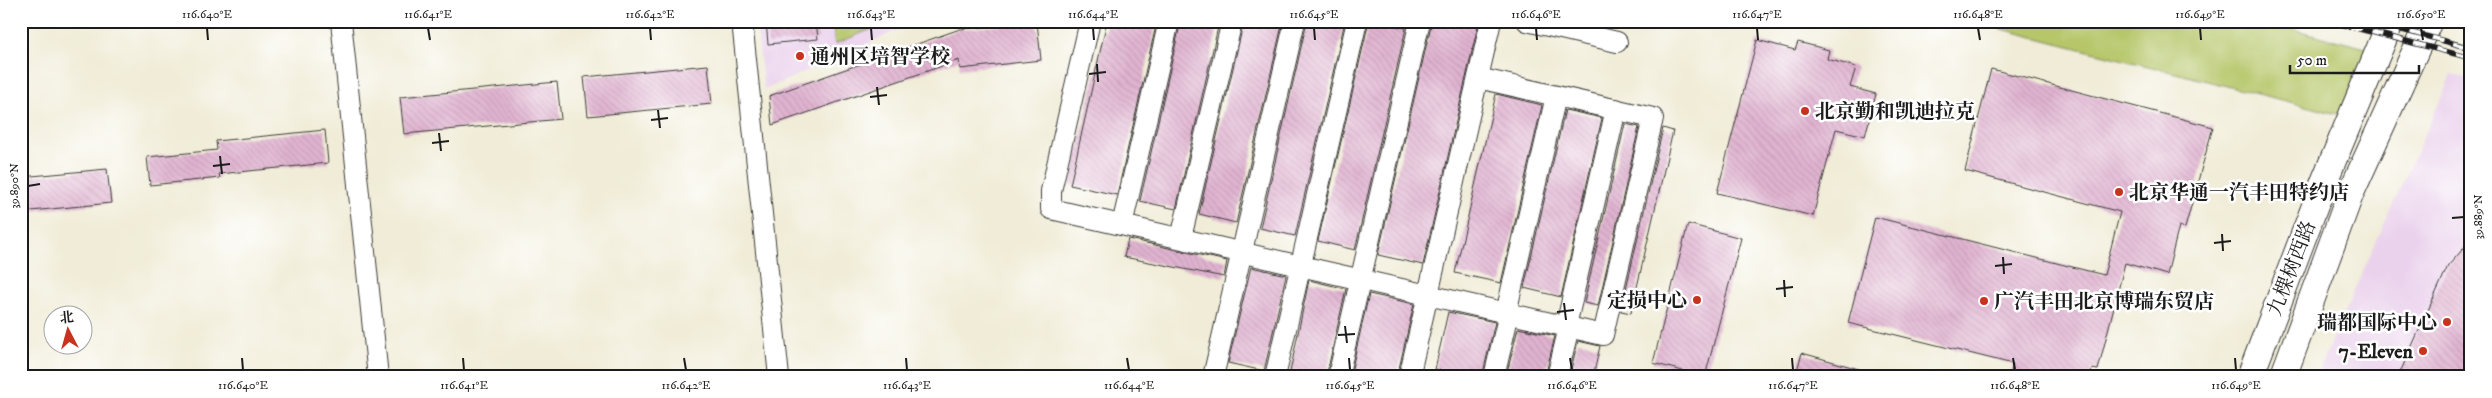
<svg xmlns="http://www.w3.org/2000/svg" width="2492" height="398" font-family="'IM FELL DW Pica','Noto Serif SC',serif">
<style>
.built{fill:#ead1ec}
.green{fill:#b6c669;stroke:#697142}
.building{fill:url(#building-back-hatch)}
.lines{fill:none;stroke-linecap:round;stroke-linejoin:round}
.minor-casing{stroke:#3c3b38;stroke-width:22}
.major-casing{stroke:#3c3b38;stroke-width:28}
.minor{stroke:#fff;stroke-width:20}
.major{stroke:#fff;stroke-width:26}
.rail-casing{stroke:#1c1c1c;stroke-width:5.5}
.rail{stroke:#fff;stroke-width:4;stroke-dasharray:11;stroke-linecap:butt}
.ticks{fill:none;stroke:#1c1c1c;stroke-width:2}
.poi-dot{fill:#c8321e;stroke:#fff;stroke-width:2}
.labels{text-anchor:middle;stroke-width:5;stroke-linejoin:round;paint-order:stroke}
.poi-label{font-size:20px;font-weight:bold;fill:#1c1c1c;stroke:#fff;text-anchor:start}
.street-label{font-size:20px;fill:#1c1c1c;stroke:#fff}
.neatline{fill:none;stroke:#1c1c1c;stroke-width:2}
.ticks-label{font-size:12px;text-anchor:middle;fill:#1c1c1c}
</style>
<defs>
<pattern id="building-back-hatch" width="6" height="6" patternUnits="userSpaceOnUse" patternTransform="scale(1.25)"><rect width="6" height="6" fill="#e1b4d1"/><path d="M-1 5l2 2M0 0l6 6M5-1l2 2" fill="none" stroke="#c09ab3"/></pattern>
</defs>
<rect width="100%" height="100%" fill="#fff"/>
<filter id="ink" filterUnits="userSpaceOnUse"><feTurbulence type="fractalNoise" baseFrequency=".02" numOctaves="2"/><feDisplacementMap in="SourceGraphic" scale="10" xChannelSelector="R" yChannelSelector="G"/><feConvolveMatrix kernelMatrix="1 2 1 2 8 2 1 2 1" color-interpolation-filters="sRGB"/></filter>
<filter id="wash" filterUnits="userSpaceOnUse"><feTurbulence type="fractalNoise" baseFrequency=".0096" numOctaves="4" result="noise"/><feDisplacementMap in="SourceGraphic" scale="20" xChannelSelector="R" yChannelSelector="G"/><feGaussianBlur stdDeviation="1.12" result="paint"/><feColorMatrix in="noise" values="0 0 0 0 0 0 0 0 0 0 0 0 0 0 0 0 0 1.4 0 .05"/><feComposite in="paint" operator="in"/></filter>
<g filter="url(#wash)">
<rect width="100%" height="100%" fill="#f0ecd7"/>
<g class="built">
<polygon points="756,21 918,21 764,90"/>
<polygon points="2452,74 2471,78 2471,377 2315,377"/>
</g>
<g class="green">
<polygon points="832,21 891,21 835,44"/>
<polygon points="1970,21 2261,21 2370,49 2341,115"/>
</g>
<g id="blocks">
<g class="building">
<polygon points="766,21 816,21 818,39 768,44"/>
<polygon points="1107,21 1157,21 1117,195 1070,185"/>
<polygon points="1181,21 1192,21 1218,27 1176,209 1140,201"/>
<polygon points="1244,21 1283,21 1236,223 1199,214"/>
<polygon points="1307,21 1345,21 1295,236 1260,228"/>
<polygon points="1369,21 1406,28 1355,250 1318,241"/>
<polygon points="1432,21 1479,21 1423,265 1378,255"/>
<polygon points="1037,22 1041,60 960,69 959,60 772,125 769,96 960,29"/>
<polygon points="1757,40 1795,50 1798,42 1829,50 1827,59 1856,67 1850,87 1876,94 1865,136 1836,129 1813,216 1717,193"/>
<polygon points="708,65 712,104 588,116 584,77"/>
<polygon points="1991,69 2213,127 2185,228 2179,226 2167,275 2125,263 2098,370 2092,369 2090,377 2010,377 2013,364 1848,323 1875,217 2104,275 2120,212 1965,171"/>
<polygon points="557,82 561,119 404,134 400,97"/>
<polygon points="1496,94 1542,105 1501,283 1455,273"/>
<polygon points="1565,110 1602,118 1561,297 1524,288"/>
<polygon points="1625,124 1639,127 1598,306 1584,303"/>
<polygon points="1663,128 1673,131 1631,313 1621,311"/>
<polygon points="325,130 328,163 219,174 220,178 150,185 147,157 217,150 216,141"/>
<polygon points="107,169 111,203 21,212 21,177"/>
<polygon points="1688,224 1741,238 1705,377 1653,363"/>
<polygon points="1128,239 1227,261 1224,277 1124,257"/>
<polygon points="2471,240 2471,377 2398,377 2448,266"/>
<polygon points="1251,267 1286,275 1264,371 1228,363"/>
<polygon points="1309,280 1346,289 1326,377 1289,377"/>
<polygon points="1369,294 1414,304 1397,377 1350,377"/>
<polygon points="1448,312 1495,322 1482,377 1469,377 1435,369"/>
<polygon points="1518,328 1555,336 1545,377 1506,377"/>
<polygon points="1578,341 1600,346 1593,377 1569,377"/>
<polygon points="1802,353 1873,373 1872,377 1795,377"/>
</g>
</g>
</g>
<g filter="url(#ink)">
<use href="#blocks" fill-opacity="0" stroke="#3c3b38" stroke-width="1"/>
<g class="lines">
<g class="minor-casing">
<g id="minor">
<polyline points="341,21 378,377"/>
<polyline points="742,21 779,377"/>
<polyline points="1090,21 1051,191 1051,209 1603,335 1653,118 1478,78"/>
<polyline points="1527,21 1617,42"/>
<polyline points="1122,225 1169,21"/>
<polyline points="1181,238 1232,21"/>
<polyline points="1506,313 1556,96"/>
<polyline points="1566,326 1616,109"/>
<polyline points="1213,377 1295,21"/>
<polyline points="1275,377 1357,21"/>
<polyline points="1338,377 1420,21"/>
<polyline points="1409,377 1491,21"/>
<polyline points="1494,377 1509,313"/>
<polyline points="1557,377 1569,327"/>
</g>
</g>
<g class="major-casing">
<g id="major">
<polyline points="2250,377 2324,182 2391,21"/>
<polyline points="2283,377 2350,195 2429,21"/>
</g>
</g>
<use href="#minor" class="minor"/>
<use href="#major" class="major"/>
<g class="rail-casing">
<g id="rail">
<polyline points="2329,21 2471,58"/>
<polyline points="2368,21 2471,48"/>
</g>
</g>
<use href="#rail" class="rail"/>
</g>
</g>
<path class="ticks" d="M207,28l1,12M428,28l2,12M650,28l1,12M871,28l1,12M1093,28l1,12M1314,28l1,12M1536,28l1,12M1757,28l1,12M1978,28l2,12M2200,28l1,12M2421,28l2,12M1097,64l1,18M1089,74l17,-2M877,87l2,18M870,97l17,-2M658,110l2,18M651,120l17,-2M439,133l2,18M432,143l17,-2M220,156l2,18M213,166l17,-2M28,186l12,-2M2452,218l12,-1M2222,234l1,17M2214,243l17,-2M2003,257l1,17M1995,266l17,-2M1784,280l1,17M1776,289l17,-2M1564,303l2,17M1557,312l17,-2M1345,326l2,17M1338,335l17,-1M242,358l1,12M463,358l1,12M684,358l2,12M906,358l1,12M1127,358l2,12M1349,358l1,12M1570,358l2,12M1792,358l1,12M2013,358l2,12M2235,358l1,12"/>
<g class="poi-dot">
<circle cx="800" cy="56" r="5"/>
<circle cx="1805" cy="111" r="5"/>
<circle cx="2119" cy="192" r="5"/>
<circle cx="1697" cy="300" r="5"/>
<circle cx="1984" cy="301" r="5"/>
<circle cx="2447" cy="322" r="5"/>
<circle cx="2423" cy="351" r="5"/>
</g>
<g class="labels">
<g class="poi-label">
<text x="810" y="63">通州区培智学校</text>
<text x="1815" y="118">北京勤和凯迪拉克</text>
<text x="2129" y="199">北京华通一汽丰田特约店</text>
<text x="1687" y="307" text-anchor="end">定损中心</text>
<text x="1994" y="308">广汽丰田北京博瑞东贸店</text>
<text x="2437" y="329" text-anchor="end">瑞都国际中心</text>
<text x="2413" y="358" text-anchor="end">7-Eleven</text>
</g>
<g class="street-label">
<text transform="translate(2291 268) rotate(-69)" y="7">九棵树西路</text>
</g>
</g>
<rect width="2492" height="398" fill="none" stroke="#fff" stroke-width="55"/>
<g transform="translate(68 330) rotate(354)"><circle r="24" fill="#ffffff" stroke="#a4a4a4"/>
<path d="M0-4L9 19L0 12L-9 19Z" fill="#c8321e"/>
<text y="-8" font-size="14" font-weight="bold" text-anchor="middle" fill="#1c1c1c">北</text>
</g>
<path d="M2290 65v8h129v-8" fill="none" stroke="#1c1c1c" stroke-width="2.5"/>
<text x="2297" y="65" font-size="15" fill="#1c1c1c" stroke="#ffffff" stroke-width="4" paint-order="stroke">50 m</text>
<rect x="28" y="28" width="2436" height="342" class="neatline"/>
<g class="ticks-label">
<text x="207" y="18">116.640°E</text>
<text x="428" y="18">116.641°E</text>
<text x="650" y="18">116.642°E</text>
<text x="871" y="18">116.643°E</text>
<text x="1093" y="18">116.644°E</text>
<text x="1314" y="18">116.645°E</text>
<text x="1536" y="18">116.646°E</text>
<text x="1757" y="18">116.647°E</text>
<text x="1978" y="18">116.648°E</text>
<text x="2200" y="18">116.649°E</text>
<text x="2421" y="18">116.650°E</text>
<text transform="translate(14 186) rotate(-90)" y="4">39.890°N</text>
<text transform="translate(2478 217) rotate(-90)" y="4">39.889°N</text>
<text x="243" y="389">116.640°E</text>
<text x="464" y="389">116.641°E</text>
<text x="686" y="389">116.642°E</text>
<text x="907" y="389">116.643°E</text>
<text x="1129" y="389">116.644°E</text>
<text x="1350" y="389">116.645°E</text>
<text x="1572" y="389">116.646°E</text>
<text x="1793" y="389">116.647°E</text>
<text x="2015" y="389">116.648°E</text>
<text x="2236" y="389">116.649°E</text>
</g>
</svg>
